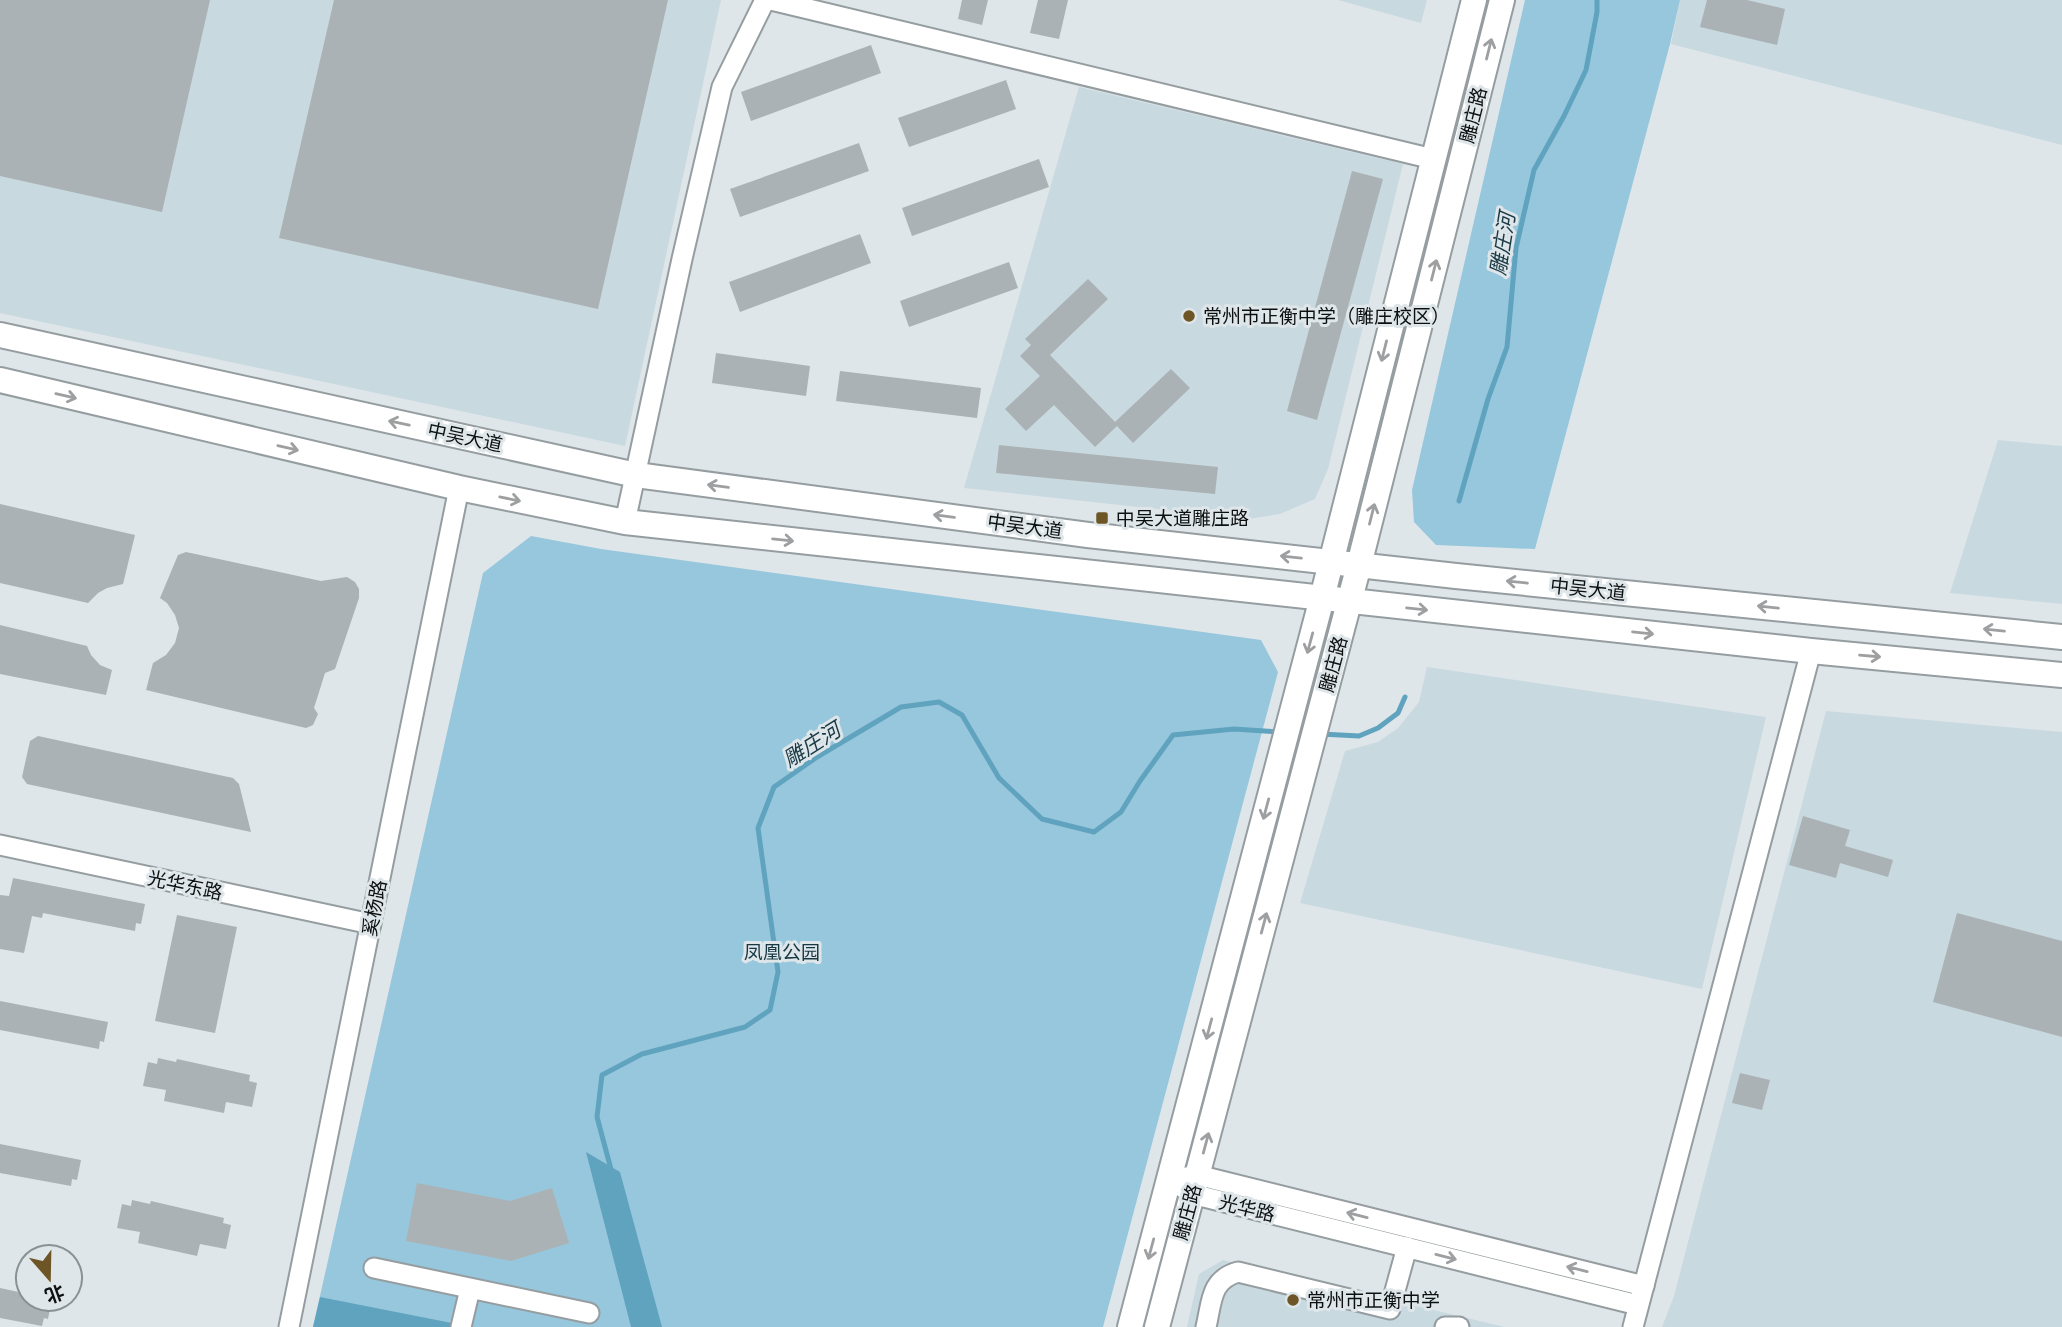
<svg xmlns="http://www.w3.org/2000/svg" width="2062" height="1327" font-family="Figtree,'Noto Sans SC',sans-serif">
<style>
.built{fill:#c9d9e0}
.green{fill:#97c7dc}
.water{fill:#60a3bf}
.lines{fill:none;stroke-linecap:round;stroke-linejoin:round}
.stream{stroke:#60a3bf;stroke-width:5}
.building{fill:#aab2b5}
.minor-casing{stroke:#959da0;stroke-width:23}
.major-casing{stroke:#959da0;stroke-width:28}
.minor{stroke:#fff;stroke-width:19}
.major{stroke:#fff;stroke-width:24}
.oneway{stroke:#9e9fa0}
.poi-dot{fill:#6d5525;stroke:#dee6ea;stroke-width:2.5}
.labels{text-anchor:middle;stroke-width:6;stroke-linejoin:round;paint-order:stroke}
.street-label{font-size:19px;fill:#0d1011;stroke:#dee6ea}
.poi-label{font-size:19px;fill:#0d1011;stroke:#dee6ea;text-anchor:start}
.park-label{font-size:19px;fill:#173744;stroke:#dee6ea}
.water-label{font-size:21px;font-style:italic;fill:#193945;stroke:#dee6ea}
</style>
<rect width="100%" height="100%" fill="#dee6ea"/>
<g class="built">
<polygon points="0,0 721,0 625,446 0,313"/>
<polygon points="1338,0 1427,0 1421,23"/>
<polygon points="1680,0 2062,0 2062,145 1671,44"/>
<polygon points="1079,87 1403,164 1328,469 1315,499 1280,514 1249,519 964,488"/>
<polygon points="1998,440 2062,446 2062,604 1950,593"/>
<polygon points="1427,667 1766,717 1702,989 1300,903 1345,751 1378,742 1398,728 1419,702"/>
<polygon points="1826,711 2062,732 2062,1327 1662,1327 1674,1296"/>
<polygon points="1223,1260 1505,1327 1187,1327 1199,1274"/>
</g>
<g class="green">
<polygon points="1525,0 1680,0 1670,44 1535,549 1436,545 1414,522 1412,490"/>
<polygon points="531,536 601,549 1261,640 1278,672 1103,1327 313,1327 483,573"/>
</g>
<g class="water">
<polygon points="586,1152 620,1172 662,1327 631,1327"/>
<polygon points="320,1297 472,1327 313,1327"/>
</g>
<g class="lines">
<g class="stream">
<polyline points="1459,501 1488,399 1507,347 1516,248 1534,170 1564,116 1586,70 1597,12 1597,0"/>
<polyline points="1321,734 1359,736 1378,728 1398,713 1405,697"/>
<polyline points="612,1173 597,1117 602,1075 642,1054 745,1027 770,1010 778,972 758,828 774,787 817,757 901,707 939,702 962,715 999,778 1042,819 1094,832 1121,812 1140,781 1173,735 1234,729 1279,732"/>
</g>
</g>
<g class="building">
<polygon points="0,0 210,0 162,212 0,176"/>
<polygon points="334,0 668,0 598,309 279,238"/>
<polygon points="962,0 988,0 982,25 958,19"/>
<polygon points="1038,0 1068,0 1059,39 1030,33"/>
<polygon points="1707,0 1747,0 1785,9 1777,45 1700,27"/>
<polygon points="871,45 881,73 751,121 741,92"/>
<polygon points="1006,80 1016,109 909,147 898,118"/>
<polygon points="859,143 869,171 740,217 730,189"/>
<polygon points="1039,159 1049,187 912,236 902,208"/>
<polygon points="1352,171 1383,179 1317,420 1287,411"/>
<polygon points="860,234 871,263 740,312 729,282"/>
<polygon points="1009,262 1018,288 909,327 900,301"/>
<polygon points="1088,279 1108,299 1050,355 1115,422 1171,369 1190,388 1133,443 1117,426 1095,447 1054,405 1026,431 1005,409 1040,376 1020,356 1031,345 1025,339"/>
<polygon points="716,353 810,366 806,396 712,383"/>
<polygon points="840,371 981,388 977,418 836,401"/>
<polygon points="999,445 1218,467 1215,494 996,473"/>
<polygon points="0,504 135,535 123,584 107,588 98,593 88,603 0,583"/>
<polygon points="186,552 321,581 347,577 355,582 359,589 359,598 335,669 325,673 314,708 318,714 313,725 306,728 146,690 153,663 166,655 175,643 179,628 175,615 167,603 160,598 178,555"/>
<polygon points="0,625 87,646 91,655 100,665 112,670 106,695 0,674"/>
<polygon points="38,736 233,778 239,784 251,832 27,784 22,777 30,741"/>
<polygon points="1803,816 1850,830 1845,846 1893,860 1888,877 1840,863 1836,878 1789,865"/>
<polygon points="13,878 145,904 141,924 136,923 135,931 43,913 42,918 32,916 24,953 0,949 0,895 9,896"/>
<polygon points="1957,913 2062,941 2062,1037 1933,1002"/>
<polygon points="177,915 237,927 215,1033 155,1021"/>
<polygon points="0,1001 108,1022 104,1042 100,1041 99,1049 0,1030"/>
<polygon points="158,1058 176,1062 177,1059 250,1075 249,1081 257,1083 252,1107 226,1102 224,1113 164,1101 166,1090 143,1086 148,1062 157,1064"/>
<polygon points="1740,1073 1770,1080 1762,1110 1732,1103"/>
<polygon points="0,1144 81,1160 77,1180 72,1179 71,1186 0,1173"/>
<polygon points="417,1183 510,1201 552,1188 569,1243 511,1261 406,1241"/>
<polygon points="132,1200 150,1204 151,1201 224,1218 223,1223 231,1225 226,1249 200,1244 197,1256 138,1243 140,1232 117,1228 122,1204 131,1206"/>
<polygon points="0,1288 28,1294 28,1299 52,1299 48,1319 44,1318 42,1326 0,1318"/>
</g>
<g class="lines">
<g class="minor-casing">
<g id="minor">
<polyline points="771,0 1433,159"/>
<polyline points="625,522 682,259 722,87 765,0"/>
<polyline points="0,845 371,924"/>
<polyline points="1186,1177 1197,1175 1644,1286"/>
<polyline points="1182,1187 1192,1194 1638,1305"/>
<polyline points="374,1268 589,1313"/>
<polyline points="289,1327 459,488"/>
<polyline points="461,1327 470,1289"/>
<path d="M1206,1327c6,-25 4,-47 32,-55l152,37 17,-62"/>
<polyline points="1445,1327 1459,1327"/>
<polyline points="1633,1327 1811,651"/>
</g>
</g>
<g class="major-casing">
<g id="major">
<polyline points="0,335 636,475 1088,535 1456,576 2062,637"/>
<polyline points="0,380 459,488 625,522 1811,651 2062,675"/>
<polyline points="1130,1327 1322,598 1474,0"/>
<polyline points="1157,1327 1359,565 1502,0"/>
</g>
</g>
<use href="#minor" class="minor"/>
<use href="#major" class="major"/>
</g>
<defs><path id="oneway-shaft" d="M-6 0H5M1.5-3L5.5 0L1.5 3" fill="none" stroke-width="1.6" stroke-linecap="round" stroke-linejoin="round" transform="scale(1.75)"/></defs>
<g class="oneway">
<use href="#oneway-shaft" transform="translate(1489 49) rotate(-76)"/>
<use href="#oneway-shaft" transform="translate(1434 270) rotate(-76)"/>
<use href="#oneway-shaft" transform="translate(1384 351) rotate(104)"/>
<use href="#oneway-shaft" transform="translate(66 396) rotate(13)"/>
<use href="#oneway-shaft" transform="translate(399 423) rotate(-168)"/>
<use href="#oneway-shaft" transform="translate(288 448) rotate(13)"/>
<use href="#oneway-shaft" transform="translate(718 486) rotate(-172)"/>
<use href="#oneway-shaft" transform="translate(510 499) rotate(12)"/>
<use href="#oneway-shaft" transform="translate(1372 514) rotate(-76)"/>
<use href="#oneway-shaft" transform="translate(944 516) rotate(-172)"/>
<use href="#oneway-shaft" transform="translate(783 540) rotate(6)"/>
<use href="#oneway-shaft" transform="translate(1291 557) rotate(-174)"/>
<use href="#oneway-shaft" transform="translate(1517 582) rotate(-174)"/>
<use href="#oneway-shaft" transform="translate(1768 607) rotate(-174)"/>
<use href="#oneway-shaft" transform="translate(1417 609) rotate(6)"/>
<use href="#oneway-shaft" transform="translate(1994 630) rotate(-174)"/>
<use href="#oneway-shaft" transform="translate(1643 633) rotate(6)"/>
<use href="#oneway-shaft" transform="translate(1310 643) rotate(105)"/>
<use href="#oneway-shaft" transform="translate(1870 656) rotate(5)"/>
<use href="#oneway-shaft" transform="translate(1266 809) rotate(105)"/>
<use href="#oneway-shaft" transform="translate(1264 923) rotate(-75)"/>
<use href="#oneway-shaft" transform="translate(1209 1029) rotate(105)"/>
<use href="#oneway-shaft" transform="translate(1206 1143) rotate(-75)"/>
<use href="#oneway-shaft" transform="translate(1357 1215) rotate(-166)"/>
<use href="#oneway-shaft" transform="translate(1151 1249) rotate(105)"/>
<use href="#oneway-shaft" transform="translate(1446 1257) rotate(14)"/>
<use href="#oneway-shaft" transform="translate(1577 1269) rotate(-166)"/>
</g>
<g class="poi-dot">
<circle cx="1189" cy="316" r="7"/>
<rect x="1095" y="511" width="14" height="14" rx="3.5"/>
<circle cx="1293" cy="1300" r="7"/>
</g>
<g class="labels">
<g class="street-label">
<text transform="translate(1473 115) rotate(-76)" y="7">雕庄路</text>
<text transform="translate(465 437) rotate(12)" y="7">中吴大道</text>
<text transform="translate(1025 526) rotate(8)" y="7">中吴大道</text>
<text transform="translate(1588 589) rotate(6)" y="7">中吴大道</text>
<text transform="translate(1333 664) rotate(-75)" y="7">雕庄路</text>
<text transform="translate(185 885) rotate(12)" y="7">光华东路</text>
<text transform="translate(374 908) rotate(-79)" y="7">奚杨路</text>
<text transform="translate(1247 1208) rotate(14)" y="7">光华路</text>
<text transform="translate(1187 1212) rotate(-75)" y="7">雕庄路</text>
</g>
<g class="poi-label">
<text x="1203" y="323">常州市正衡中学（雕庄校区）</text>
<text x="1116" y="525">中吴大道雕庄路</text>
<text x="1307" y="1307">常州市正衡中学</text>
</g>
<g class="park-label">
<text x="782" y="959">凤凰公园</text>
</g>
<g class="water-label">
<text transform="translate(1503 244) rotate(-81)" y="7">雕庄河</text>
<text transform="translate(812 745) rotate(-32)" y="7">雕庄河</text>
</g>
</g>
<g transform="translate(49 1278) rotate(160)"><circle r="33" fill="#dee6ea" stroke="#8a9093" stroke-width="2"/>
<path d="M0-5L12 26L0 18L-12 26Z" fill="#6d5525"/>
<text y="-10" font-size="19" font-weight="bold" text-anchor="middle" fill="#0d1011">北</text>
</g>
</svg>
